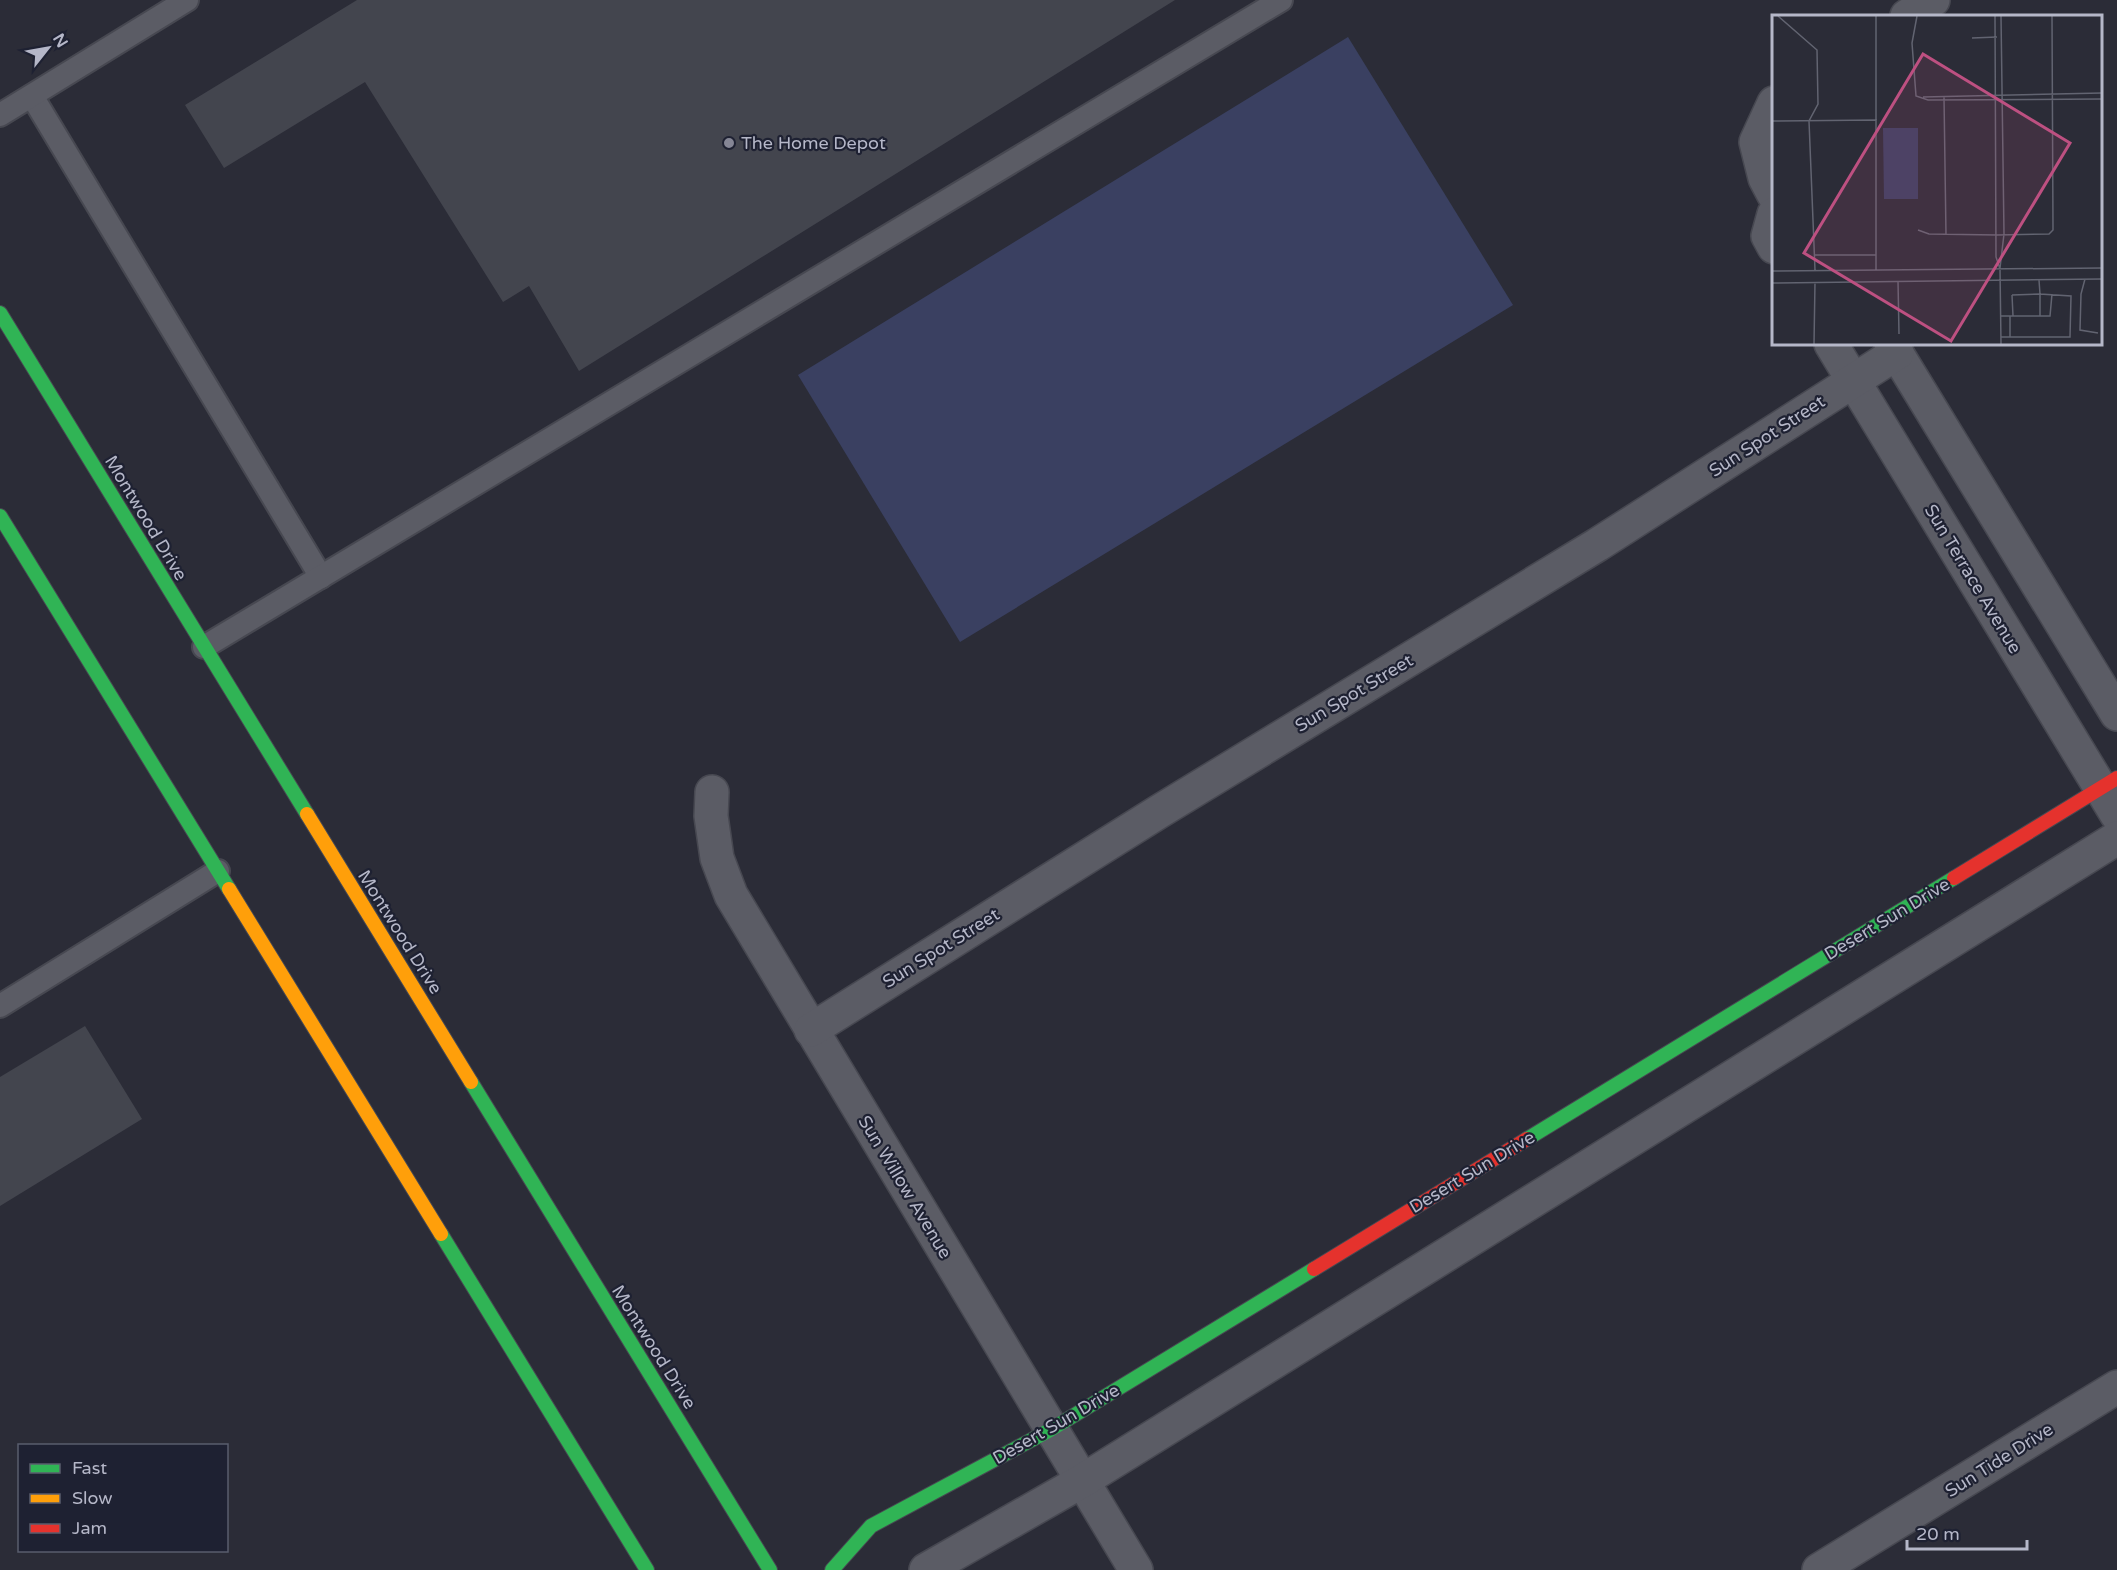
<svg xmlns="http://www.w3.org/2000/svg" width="2117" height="1570" font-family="'Varela Round',sans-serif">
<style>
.water{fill:#3a4061}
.building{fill:#43454e}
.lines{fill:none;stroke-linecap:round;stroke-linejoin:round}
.lane-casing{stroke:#474851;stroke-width:26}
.street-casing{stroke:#474851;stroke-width:36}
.fast-casing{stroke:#474851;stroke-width:16}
.slow-casing{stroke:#474851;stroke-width:16}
.jam-casing{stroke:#474851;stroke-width:16}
.lane{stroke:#5b5c65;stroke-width:22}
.street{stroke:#5b5c65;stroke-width:33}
.fast{stroke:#30b455;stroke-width:14}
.slow{stroke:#ff9f0a;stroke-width:14}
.jam{stroke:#e5322d;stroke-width:14}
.poi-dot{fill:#858695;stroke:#1e2132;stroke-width:2}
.labels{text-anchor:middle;stroke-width:4.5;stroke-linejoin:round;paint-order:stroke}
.poi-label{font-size:18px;fill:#b5b7c8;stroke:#1e2132;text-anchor:start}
.street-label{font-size:18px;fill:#b5b7c8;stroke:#1e2132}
.inset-road{fill:none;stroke:#626471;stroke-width:1.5}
.view{fill:#bd5081;fill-opacity:0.15;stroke:#bd5081;stroke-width:3}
.inset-edge{fill:none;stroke:#b5b7c8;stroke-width:3}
</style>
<rect width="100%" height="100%" fill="#2b2c37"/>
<polygon class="water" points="1348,37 1513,305 960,642 798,375"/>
<g class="building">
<polygon points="357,0 1175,0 579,371 529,286 503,302 365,82 224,168 185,105"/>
<polygon points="85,1026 142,1119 0,1206 0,1077"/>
</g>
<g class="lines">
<g class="lane-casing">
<g id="lane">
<polyline points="32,96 321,577"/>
<polyline points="0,115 187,0"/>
<polyline points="204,647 1281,0"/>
<polyline points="0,1006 218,871"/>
</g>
</g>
<g class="street-casing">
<g id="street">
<polyline points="1907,16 1933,0"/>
<polyline points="1774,103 1756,142 1765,178 1774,195"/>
<polyline points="1774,214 1768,236 1774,247"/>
<polyline points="1831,344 2117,815"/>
<polyline points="1891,344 2117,714"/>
<polyline points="712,792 711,816 717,858 731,895 1136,1570"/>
<polyline points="811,1030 1160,811 1597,545 1897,353"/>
<polyline points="926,1570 1082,1481 2117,838"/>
<polyline points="1819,1570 2117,1387"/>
</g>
</g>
<g class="fast-casing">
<g id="fast">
<polyline points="0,313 307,814"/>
<polyline points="0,516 229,889"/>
<polyline points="471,1082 770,1570"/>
<polyline points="1527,1139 1954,878"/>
<polyline points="441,1234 647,1570"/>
<polyline points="832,1570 871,1526 1050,1430 1314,1269"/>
</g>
</g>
<g class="slow-casing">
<g id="slow">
<polyline points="307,814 471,1082"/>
<polyline points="229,889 441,1234"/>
</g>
</g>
<g class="jam-casing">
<g id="jam">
<polyline points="1954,878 2117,778"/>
<polyline points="1314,1269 1527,1139"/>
</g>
</g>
<use href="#lane" class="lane"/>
<use href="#street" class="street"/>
<use href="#fast" class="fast"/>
<use href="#slow" class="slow"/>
<use href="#jam" class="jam"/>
</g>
<circle class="poi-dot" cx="729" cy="143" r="6"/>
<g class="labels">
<g class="poi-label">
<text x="741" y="149">The Home Depot</text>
</g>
<g class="street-label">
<text transform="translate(1767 436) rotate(-33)" y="6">Sun Spot Street</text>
<text transform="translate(146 518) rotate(59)" y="6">Montwood Drive</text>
<text transform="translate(1973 579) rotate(59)" y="6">Sun Terrace Avenue</text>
<text transform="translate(1354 693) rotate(-31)" y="6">Sun Spot Street</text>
<text transform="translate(1887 919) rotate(-31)" y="6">Desert Sun Drive</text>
<text transform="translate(400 932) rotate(58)" y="6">Montwood Drive</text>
<text transform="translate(941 948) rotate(-32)" y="6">Sun Spot Street</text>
<text transform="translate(1472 1172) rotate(-31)" y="6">Desert Sun Drive</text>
<text transform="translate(905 1187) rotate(59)" y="6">Sun Willow Avenue</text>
<text transform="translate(654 1347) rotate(58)" y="6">Montwood Drive</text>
<text transform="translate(1056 1424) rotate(-30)" y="6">Desert Sun Drive</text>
<text transform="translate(1999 1460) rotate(-32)" y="6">Sun Tide Drive</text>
</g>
</g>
<g transform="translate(1772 15)">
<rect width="330" height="330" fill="#2b2c37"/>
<path d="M111,113h35v71h-34z" fill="#3a4061"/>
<path class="inset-road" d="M6,1l39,34 1,54 -9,17 6,149M104,1v104M145,1l-5,27 4,53 12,4 174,-1M223,1l1,241 4,12 1,75M200,23l25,-1M151,82l179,-4M172,82l2,138M0,106l104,-1v150M146,215l11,4 68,1 52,-1 4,-4 -1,-214M43,240h61M228,253l4,-34 -3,-218M0,256l330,-3M313,264l-4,15 -1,36 18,3M126,266l1,53M0,268l330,-4M240,280l28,-1v22M240,280l1,21M229,301h49l2,-22M229,322h69l1,-41 -31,-2 -1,-14M238,322v-21M42,329l1,-62"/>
<path class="view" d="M151,39l147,89 -119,198 -147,-88z"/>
<rect width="330" height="330" class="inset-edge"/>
</g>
<rect x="18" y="1444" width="210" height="108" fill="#1e2132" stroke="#5a5d6e" stroke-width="1.5"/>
<rect x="30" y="1464" width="30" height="9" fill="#30b455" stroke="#5a5d6e" stroke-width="1.5"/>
<text x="72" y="1474" font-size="18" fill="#b5b7c8">Fast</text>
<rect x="30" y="1494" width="30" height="9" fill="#ff9f0a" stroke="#5a5d6e" stroke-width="1.5"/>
<text x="72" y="1504" font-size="18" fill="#b5b7c8">Slow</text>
<rect x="30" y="1524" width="30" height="9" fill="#e5322d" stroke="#5a5d6e" stroke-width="1.5"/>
<text x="72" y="1534" font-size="18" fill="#b5b7c8">Jam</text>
<g transform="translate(48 48) rotate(59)" stroke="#1e2132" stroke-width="4.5" paint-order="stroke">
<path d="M0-4.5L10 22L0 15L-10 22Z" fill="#b5b7c8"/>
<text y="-9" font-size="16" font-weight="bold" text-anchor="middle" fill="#b5b7c8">N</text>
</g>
<path d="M1907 1540v9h120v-9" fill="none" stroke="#b5b7c8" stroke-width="3"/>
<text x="1916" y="1540" font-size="18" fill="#b5b7c8" stroke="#1e2132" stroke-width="4.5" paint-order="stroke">20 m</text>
</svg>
